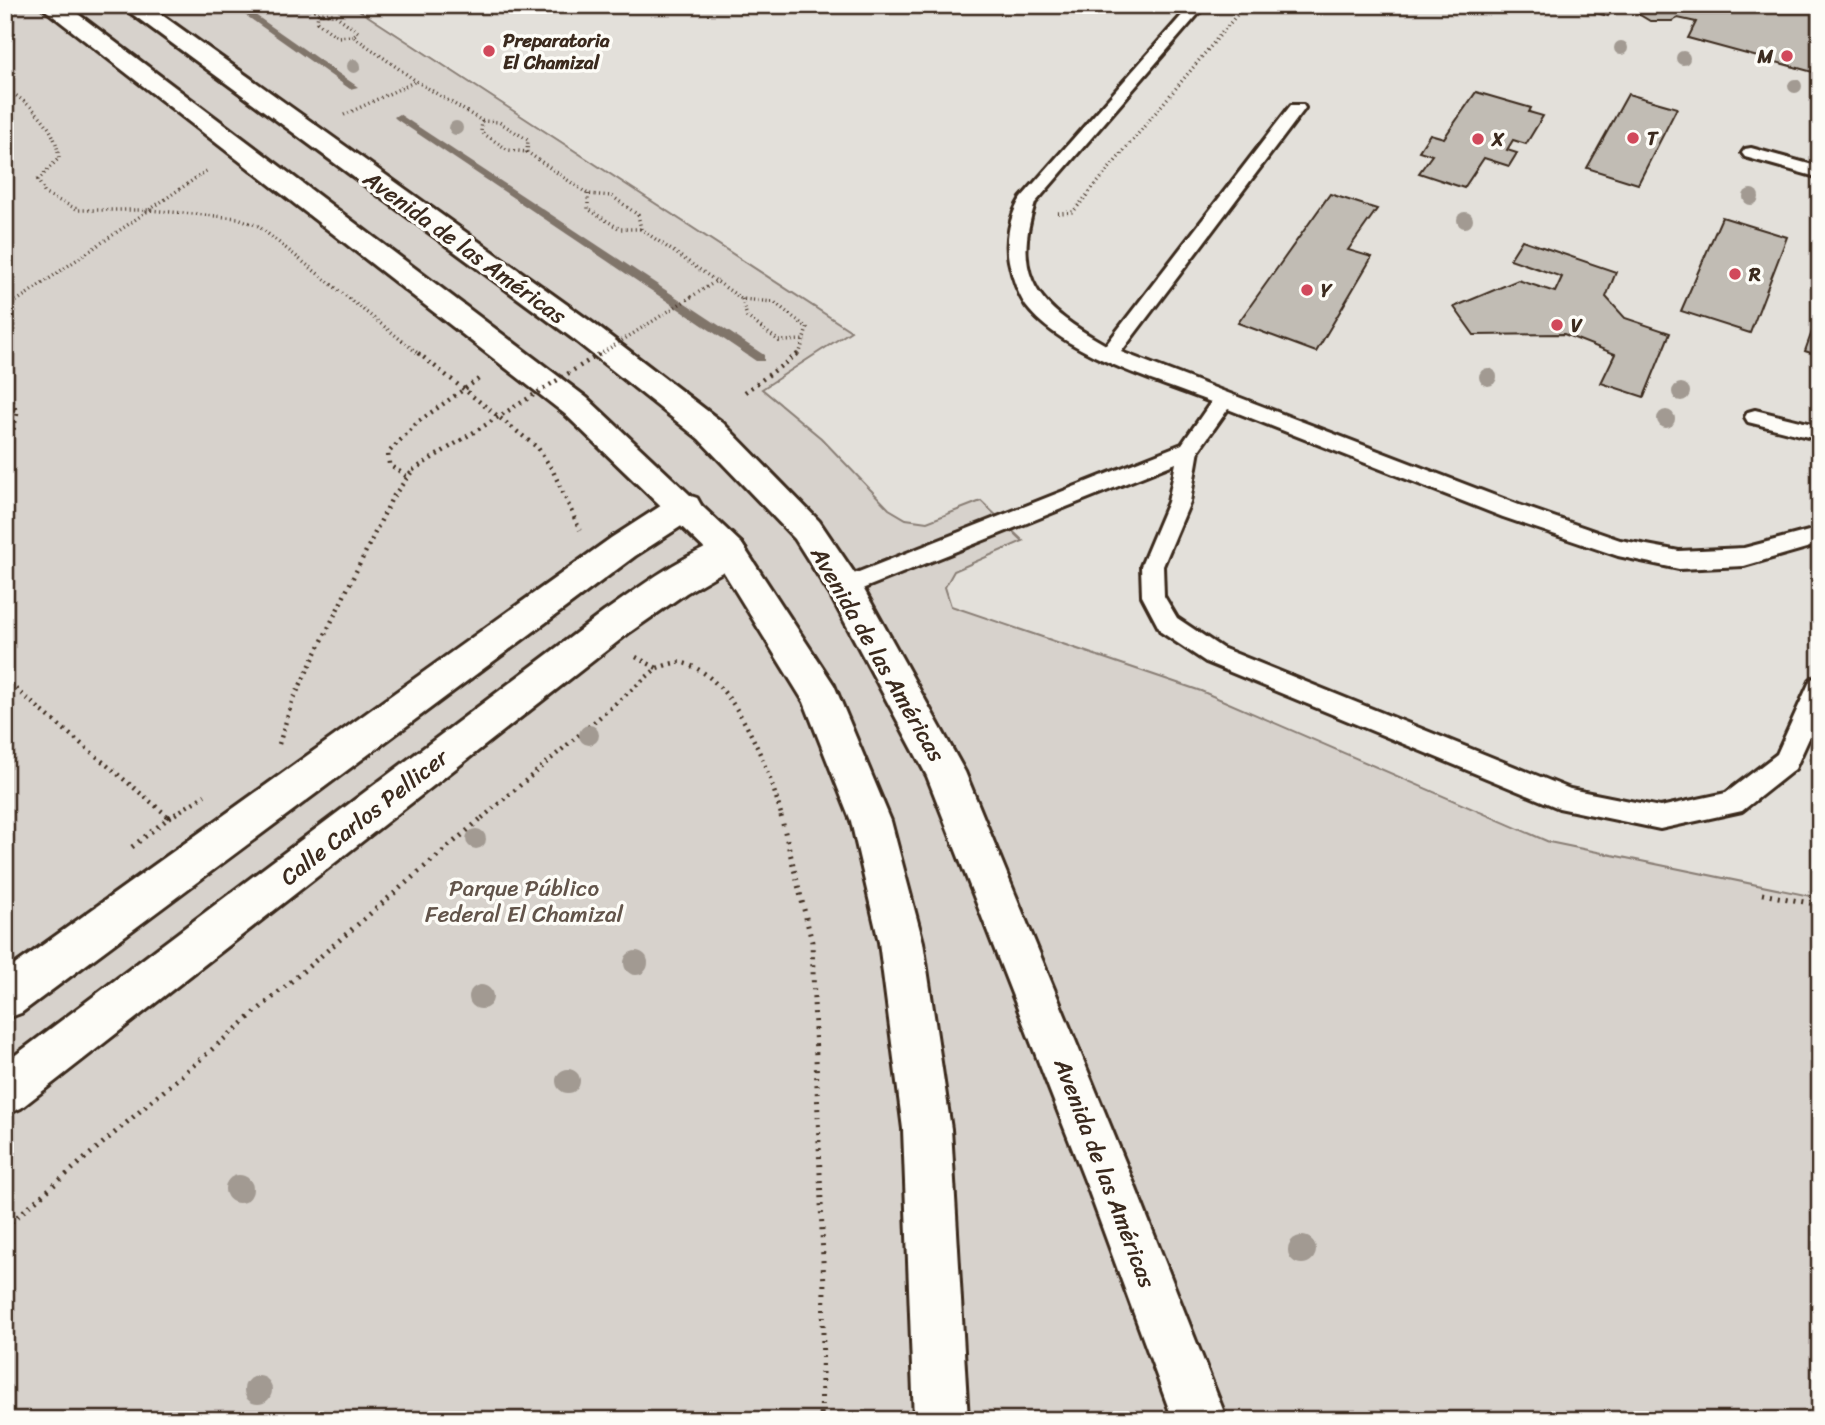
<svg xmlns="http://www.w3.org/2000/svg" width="1825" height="1425" font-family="Sriracha,sans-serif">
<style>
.built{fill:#e3e0da}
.green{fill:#d7d2cc;stroke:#897e75;stroke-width:2}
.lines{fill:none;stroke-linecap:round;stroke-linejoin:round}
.stream{fill:#80746b;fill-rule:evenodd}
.building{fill:#c1bcb4;stroke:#3b2a1e;stroke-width:2}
.lane-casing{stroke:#3b2a1e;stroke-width:6}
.street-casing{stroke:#3b2a1e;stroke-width:6}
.highway-casing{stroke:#3b2a1e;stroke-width:6}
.path-far2{stroke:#3b2a1e;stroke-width:3.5;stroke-dasharray:1 3.5;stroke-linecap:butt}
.path-far1{stroke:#3b2a1e;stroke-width:4.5;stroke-dasharray:2 5;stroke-linecap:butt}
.path{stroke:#3b2a1e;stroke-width:5;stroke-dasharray:2 6;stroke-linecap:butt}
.lane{fill:#fdfcf7;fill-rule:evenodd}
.street{fill:#fdfcf7;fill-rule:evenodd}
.highway{fill:#fdfcf7;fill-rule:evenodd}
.path-bridge-far1{stroke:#3b2a1e;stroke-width:3.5;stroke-dasharray:1 3.5;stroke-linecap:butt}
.path-bridge{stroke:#3b2a1e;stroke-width:4.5;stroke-dasharray:2 5;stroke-linecap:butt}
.tree{fill:#a29a92}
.poi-dot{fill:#d1495b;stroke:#fdfcf7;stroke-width:2.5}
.labels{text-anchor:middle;stroke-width:7;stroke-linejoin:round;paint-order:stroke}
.far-poi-label{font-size:19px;font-weight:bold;fill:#3b2a1e;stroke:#fdfcf7;text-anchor:start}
.street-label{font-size:23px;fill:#3b2a1e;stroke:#fdfcf7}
.park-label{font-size:23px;fill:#62544a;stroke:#fdfcf7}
</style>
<rect width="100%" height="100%" fill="#f1efea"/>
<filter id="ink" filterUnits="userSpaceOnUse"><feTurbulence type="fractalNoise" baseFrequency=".0143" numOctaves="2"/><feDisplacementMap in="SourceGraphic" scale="14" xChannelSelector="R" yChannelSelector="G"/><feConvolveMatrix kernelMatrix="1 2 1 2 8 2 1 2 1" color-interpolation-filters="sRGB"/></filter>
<g filter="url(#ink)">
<polygon class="built" points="354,5 1820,5 1820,898 1549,842 1201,691 951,606 945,587 954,571 1022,541 981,501 927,522 906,519 889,509 821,438 762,389 851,330"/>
<polygon class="green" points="5,5 351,5 851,331 762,389 821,438 889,509 906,519 927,522 981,501 1023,541 954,571 945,587 951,606 1201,691 1549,842 1820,898 1820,1420 5,1420"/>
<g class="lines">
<g class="stream">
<polygon points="231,5 241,5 358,87 350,89"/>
<polygon points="399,114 764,355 764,361 756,361 396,119 394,117"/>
</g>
</g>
<g class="building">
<polygon points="1567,5 1616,5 1608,16"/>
<polygon points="1633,5 1820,5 1820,74 1688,38 1696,22 1678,18 1672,21 1650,21 1640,15"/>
<polygon points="1476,92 1531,108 1529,112 1543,116 1526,144 1513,140 1507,150 1517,153 1509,166 1484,158 1464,188 1419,173 1432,155 1419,151 1430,134 1444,138"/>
<polygon points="1628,94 1677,108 1638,184 1587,168"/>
<polygon points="1330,194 1377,209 1348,250 1372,257 1316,352 1238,323"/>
<polygon points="1722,217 1787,237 1750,333 1681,311"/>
<polygon points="1522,240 1616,272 1606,297 1625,318 1670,333 1644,397 1601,383 1615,354 1564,334 1474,335 1454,307 1518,280 1555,292 1562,277 1510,259"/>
<polygon points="1820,309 1820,356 1805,351"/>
</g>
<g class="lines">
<g class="lane-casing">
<g id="lane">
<path d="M1191,5h15l-171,198c-25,78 7,106 71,142l185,-240h12l2,3 -2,3 -182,241 398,153 101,35 59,11 65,-3 76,-20v16l-76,22 -65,3 -61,-13 -115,-39 -275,-108 -29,41 -9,52 -27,64 1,30 13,22 45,30 348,141 90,18 66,-14 51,-39 34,-75 9,-3v38l-25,55 -53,42 -82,18 -101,-21 -353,-146 -45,-30 -19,-36 -1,-30 27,-64 8,-39 -324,130 -8,3 -8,-3 -3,-6 3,-6 346,-137 29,-42c-54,-21 -150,-49 -185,-96 -9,-14 -14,-30 -17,-45 -4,-20 1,-46 12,-63z"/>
<polygon points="1751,148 1820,167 1820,178 1745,157 1742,153 1745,149"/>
<polygon points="1755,410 1820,426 1820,440 1748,422 1745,417 1748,412"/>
</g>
</g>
<g class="street-casing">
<g id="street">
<polygon points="685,494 697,498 702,507 697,516 635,556 21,1013 5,1019 5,972 611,538 673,498"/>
<path d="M729,539l12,4 6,9 -6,9 -55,32 -56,39 -609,476 -16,7v-52l599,-451c39,-27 80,-59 125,-73z"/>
</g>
</g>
<g class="highway-casing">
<g id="highway">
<polygon points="39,5 66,5 587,398 741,543 834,685 891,821 923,942 951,1129 968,1420 914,1420 903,1129 879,942 851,821 804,702 717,561 565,414"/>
<polygon points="120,5 148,5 594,324 723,423 819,521 857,577 965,772 1135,1186 1227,1420 1173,1420 1087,1186 927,776 831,596 795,539 699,439 572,338"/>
</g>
</g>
<g class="path-far2">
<polyline points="307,5 318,13 334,14 358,32 353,36 416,81 482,121 499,122 528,140 527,152 588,194 612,196 638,215 641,229 742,299 774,302 807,328 800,352 797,355"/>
<polyline points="318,13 317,22 337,37 353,36"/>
<path d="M5,88c27,18 50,36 54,70l-21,22 7,14 34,16h70l89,8 20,8 162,129"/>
<polyline points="344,115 416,81"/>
<polyline points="482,121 481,132 508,150 527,152"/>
<polyline points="588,194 588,209 620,229 641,229"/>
<polyline points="1058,213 1073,212 1245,5"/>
<polyline points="691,297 718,280"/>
<polyline points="742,299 747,317 779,341 806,340"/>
<polyline points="5,309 209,169"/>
</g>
<g class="path-far1">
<polyline points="418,353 538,448 553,471 580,530"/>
<polyline points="5,381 17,414 5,466"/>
<polyline points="745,392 799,353"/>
<polyline points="406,476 389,464 388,453 419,421 480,378"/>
<polyline points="636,657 657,668"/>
<polyline points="5,680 170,818"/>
<polyline points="279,744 292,702 392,498 413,470"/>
<polyline points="169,818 205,795"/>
<path d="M482,818l175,-150c8,-2 18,-7 26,-5 52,13 87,108 99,155"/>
</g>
<g class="path">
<polyline points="168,816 171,819"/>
<polyline points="781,816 812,942 824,1289 821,1420"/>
<polyline points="132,847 171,816"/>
<polyline points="1762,894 1820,905"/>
<polyline points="5,1227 484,816"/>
</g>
<use href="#lane" class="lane"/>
<use href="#street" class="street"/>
<use href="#highway" class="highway"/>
<polyline class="path-bridge-far1" points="599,355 691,297"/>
<polyline class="path-bridge" points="413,470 601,353"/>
</g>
<g class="tree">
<circle cx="1621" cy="48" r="7"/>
<circle cx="1683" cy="58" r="7"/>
<circle cx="354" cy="66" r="7"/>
<circle cx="1795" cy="86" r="7"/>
<circle cx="456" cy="128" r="7"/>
<circle cx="1751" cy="197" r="8"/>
<circle cx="1465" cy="220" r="8"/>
<circle cx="1488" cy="377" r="9"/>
<circle cx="1681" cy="392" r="9"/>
<circle cx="1666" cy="419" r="9"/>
<circle cx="589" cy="735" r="10"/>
<circle cx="476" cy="839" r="10"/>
<circle cx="636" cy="963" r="12"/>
<circle cx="481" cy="997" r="12"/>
<circle cx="568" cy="1081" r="12"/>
<circle cx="239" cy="1189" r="14"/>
<circle cx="1302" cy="1250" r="14"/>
<circle cx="258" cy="1390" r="14"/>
</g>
</g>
<g class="poi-dot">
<circle cx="489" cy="51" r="7"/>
<circle cx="1787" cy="56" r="7"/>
<circle cx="1633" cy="138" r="7"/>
<circle cx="1478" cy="139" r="7"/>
<circle cx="1735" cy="274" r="7"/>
<circle cx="1307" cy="290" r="7"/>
<circle cx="1557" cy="325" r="7"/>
</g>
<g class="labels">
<g class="far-poi-label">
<text x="503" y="47">Preparatoria<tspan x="503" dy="22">El Chamizal</tspan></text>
<text x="1773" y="63" text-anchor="end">M</text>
<text x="1647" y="145">T</text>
<text x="1492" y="146">X</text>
<text x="1749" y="281">R</text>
<text x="1321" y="297">Y</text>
<text x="1571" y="332">V</text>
</g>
<g class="street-label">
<text transform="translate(465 247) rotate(36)" y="8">Avenida de las Américas</text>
<text transform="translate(878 654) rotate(60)" y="8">Avenida de las Américas</text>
<text transform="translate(364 817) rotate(-38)" y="8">Calle Carlos Pellicer</text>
<text transform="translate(1105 1173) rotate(69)" y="8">Avenida de las Américas</text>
</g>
<g class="park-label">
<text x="524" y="896">Parque Público<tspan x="524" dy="26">Federal El Chamizal</tspan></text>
</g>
</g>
<rect width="1825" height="1425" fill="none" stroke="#fdfcf7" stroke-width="28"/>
<rect x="14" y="14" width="1797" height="1397" fill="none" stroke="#3b2a1e" stroke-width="2.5" filter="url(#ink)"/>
</svg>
